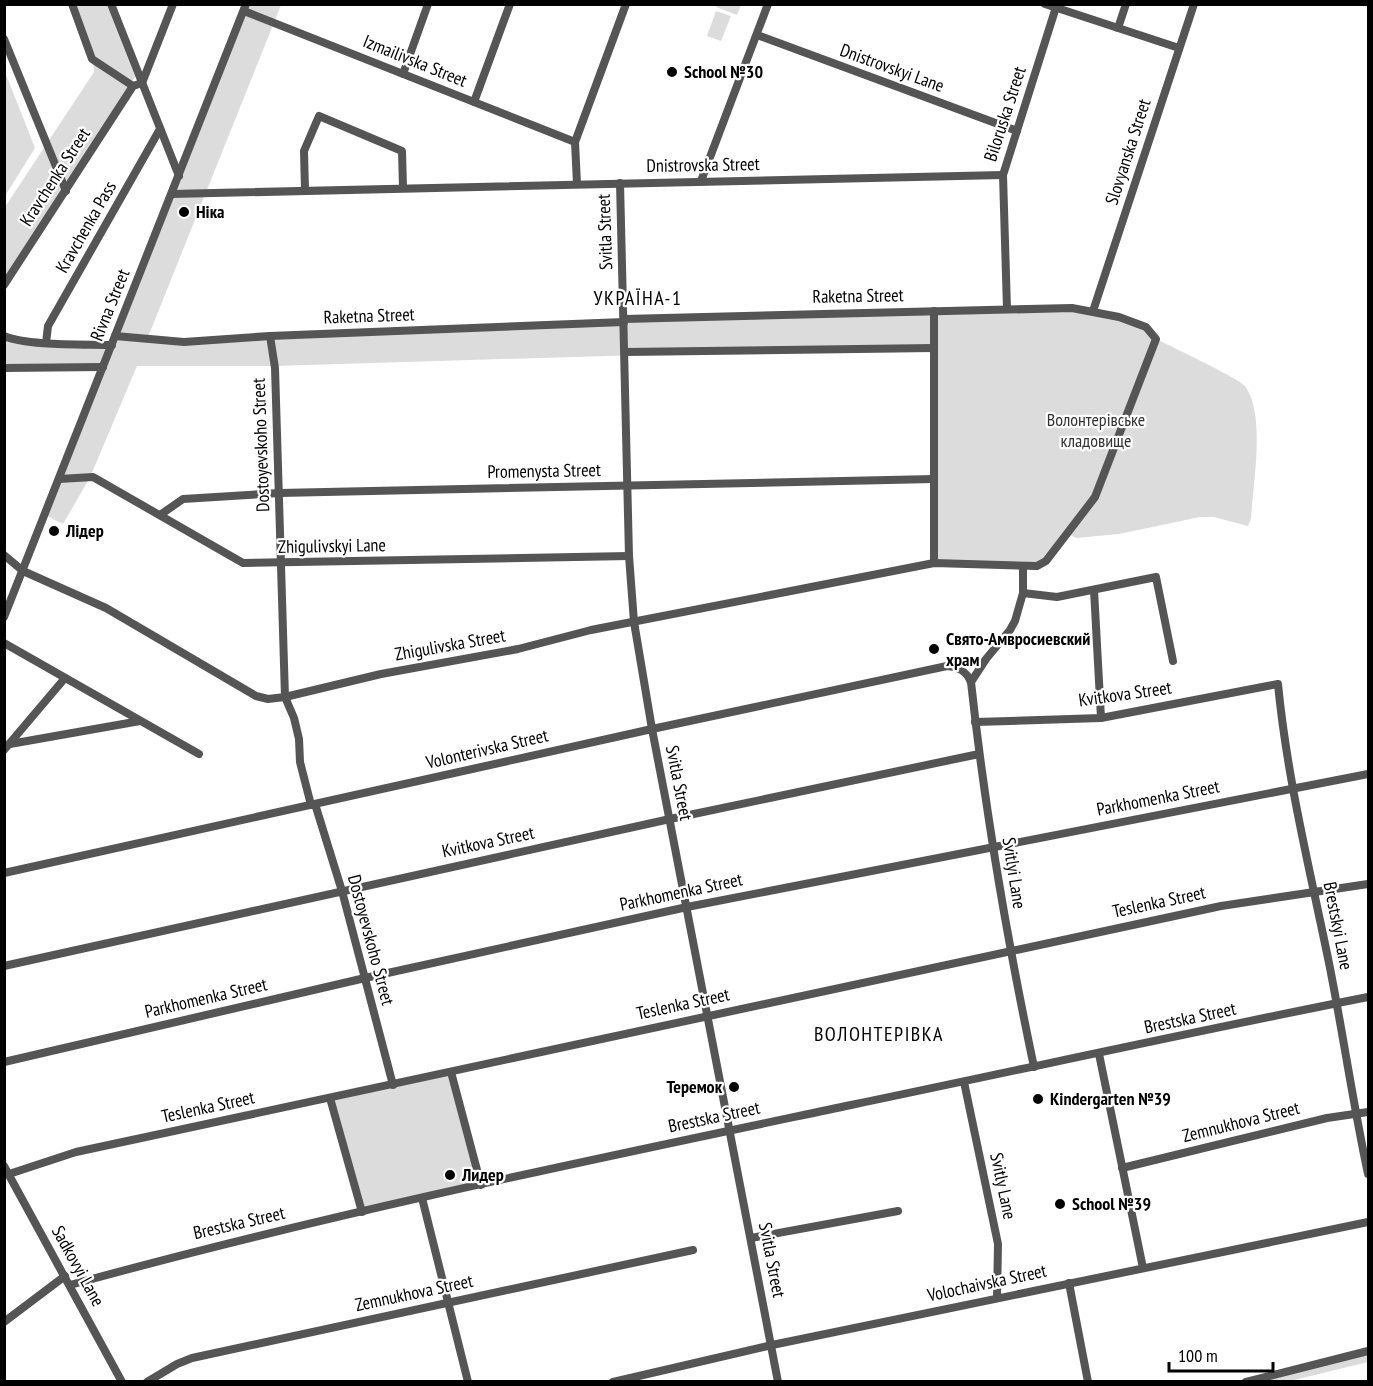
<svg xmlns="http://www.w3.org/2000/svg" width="1373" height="1386" font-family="'PT Sans Narrow',sans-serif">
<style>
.green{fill:#dcdcdc}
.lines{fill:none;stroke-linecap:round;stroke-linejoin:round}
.minor{stroke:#555;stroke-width:8}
.poi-dot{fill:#000;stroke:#fff;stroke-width:2}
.labels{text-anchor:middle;stroke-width:4.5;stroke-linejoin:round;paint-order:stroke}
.street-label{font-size:18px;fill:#000;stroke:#fff}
.poi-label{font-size:18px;font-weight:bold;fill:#000;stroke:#fff;text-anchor:start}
.park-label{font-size:18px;fill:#333;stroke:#fff}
.neighbourhood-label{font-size:20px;letter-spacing:1.5px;fill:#000;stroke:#fff}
</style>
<rect width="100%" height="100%" fill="#fff"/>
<g class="green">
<polygon points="74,5 107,5 135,77 5,279 5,207 94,72 93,55"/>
<path d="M248,5h33l-135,337 480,-21 446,-13 74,19 10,12c14,7 84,40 89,47 21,29 8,97 6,132l-3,8 -34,-9h-14l-81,17 -43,4 -9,-5 -25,32 -108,-2v-217l-659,20h-138l-46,109 -29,2 44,-112 -101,1v-28l108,9z"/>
<polygon points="717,5 717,4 741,5 737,15 716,7"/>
<polygon points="716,11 731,16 721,41 707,36"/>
<polygon points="5,72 35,148 5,196 4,72"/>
<polygon points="89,479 63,524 47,516 61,481"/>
<polygon points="450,1074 479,1183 363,1210 331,1099"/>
<polygon points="1368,1351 1368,1362 1290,1381 1246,1382"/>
</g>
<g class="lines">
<g class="minor">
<polyline points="72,4 92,59 133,86"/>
<polyline points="111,4 179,176"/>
<polyline points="1045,4 1179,48"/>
<polyline points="244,11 575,142"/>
<polyline points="1118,28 1126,4"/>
<polyline points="757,35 1017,131"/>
<polyline points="4,39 66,191"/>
<polyline points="403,74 428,4"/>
<polyline points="474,102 510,4"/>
<polyline points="701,181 768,4"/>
<polyline points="620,183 629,556 634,622 652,729 778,1382"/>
<polyline points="577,184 575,142 626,4"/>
<polyline points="305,190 304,151 319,116 402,151 403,188"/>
<polyline points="172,194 1003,175"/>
<polyline points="4,285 133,86 142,83 173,4"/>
<polyline points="1007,309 1003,175 1057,4"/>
<polyline points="934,311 934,563"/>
<polyline points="1093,311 1194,4"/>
<path d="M4,336c23,10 81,8 108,9"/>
<polyline points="115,336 184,342 270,336 624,322"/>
<polyline points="270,336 275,368 285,697 294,718 299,739 300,762 311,805"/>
<polyline points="46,343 48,326 160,129"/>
<polyline points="625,352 934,348"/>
<polyline points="4,368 103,367"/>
<polyline points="59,479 93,477 243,563 629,556"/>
<polyline points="160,515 183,499 279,493 934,479"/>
<polyline points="4,555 23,571 106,608 256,696 268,699 285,697 381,674 518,649 591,630 934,563 1037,566 1046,561 1095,497 1156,339 1146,327 1119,317 1072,308 624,319"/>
<polyline points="1094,590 1101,718"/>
<polyline points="1023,593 1057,597 1156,577 1173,661"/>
<polyline points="4,617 246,4"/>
<polyline points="4,643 199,754"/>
<polyline points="971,682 986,659 1010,630 1015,621 1023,593 1023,566"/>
<path d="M975,722l126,-4 177,-34c9,94 32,186 51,279 14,70 24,141 39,211"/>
<polyline points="10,744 140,721"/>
<polyline points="4,750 65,678"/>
<polyline points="315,804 342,891 393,1085"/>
<path d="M4,873l648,-144 295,-63c12,1 19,5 24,16 14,130 36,257 63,385"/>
<polyline points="4,966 670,819 979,754"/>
<polyline points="1099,1054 1143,1268"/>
<polyline points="4,1062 365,978 687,907 1368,774"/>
<polyline points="451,1072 481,1185"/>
<polyline points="964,1082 998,1244 997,1298"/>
<polyline points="330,1098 362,1212"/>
<polyline points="4,1166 122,1382"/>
<polyline points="1122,1168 1327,1118 1368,1112"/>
<polyline points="9,1174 76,1152 1221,906 1368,884"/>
<polyline points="422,1198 468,1382"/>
<polyline points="751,1238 898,1211"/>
<polyline points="1069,1283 1088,1382"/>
<path d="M70,1285c257,-71 520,-125 781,-180 173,-36 345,-74 517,-108"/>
<polyline points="4,1322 65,1276"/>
<polyline points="147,1382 177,1364 192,1358 693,1250"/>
<polyline points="613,1382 772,1345 1368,1222"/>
<polyline points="1246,1382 1368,1351"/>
</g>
</g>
<g class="poi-dot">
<circle cx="672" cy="72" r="6"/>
<circle cx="184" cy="212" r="6"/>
<circle cx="54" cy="531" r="6"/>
<circle cx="934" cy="649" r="6"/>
<circle cx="734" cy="1087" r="6"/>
<circle cx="1038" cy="1099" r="6"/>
<circle cx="450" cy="1175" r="6"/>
<circle cx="1060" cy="1204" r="6"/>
</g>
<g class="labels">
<g class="street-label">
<text transform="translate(415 61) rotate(22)" y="6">Izmailivska Street</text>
<text transform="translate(892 68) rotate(20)" y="6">Dnistrovskyi Lane</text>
<text transform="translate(1005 114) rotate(-72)" y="6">Biloruska Street</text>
<text transform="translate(1128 152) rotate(-72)" y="6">Slovyanska Street</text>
<text transform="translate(703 165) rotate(-1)" y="6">Dnistrovska Street</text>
<text transform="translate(55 177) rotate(-57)" y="6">Kravchenka Street</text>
<text transform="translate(86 227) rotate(-60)" y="6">Kravchenka Pass</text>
<text transform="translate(605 232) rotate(-92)" y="6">Svitla Street</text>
<text transform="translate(858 296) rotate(-1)" y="6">Raketna Street</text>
<text transform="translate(110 305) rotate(-68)" y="6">Rivna Street</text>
<text transform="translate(369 316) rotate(-2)" y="6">Raketna Street</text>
<text transform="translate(261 445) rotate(-92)" y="6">Dostoyevskoho Street</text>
<text transform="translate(544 471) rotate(-1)" y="6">Promenysta Street</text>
<text transform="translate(332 546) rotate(-1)" y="6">Zhigulivskyi Lane</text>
<text transform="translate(450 645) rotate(-10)" y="6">Zhigulivska Street</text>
<text transform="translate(1125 694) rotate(-8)" y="6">Kvitkova Street</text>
<text transform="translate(487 749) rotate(-13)" y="6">Volonterivska Street</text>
<text transform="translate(679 783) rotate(79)" y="6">Svitla Street</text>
<text transform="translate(1158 798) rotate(-11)" y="6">Parkhomenka Street</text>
<text transform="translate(488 842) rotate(-12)" y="6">Kvitkova Street</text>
<text transform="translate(1014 873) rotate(81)" y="6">Svitlyi Lane</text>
<text transform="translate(681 892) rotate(-12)" y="6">Parkhomenka Street</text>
<text transform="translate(1159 902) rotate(-12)" y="6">Teslenka Street</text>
<text transform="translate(1338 926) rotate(79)" y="6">Brestskyi Lane</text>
<text transform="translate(371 940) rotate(75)" y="6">Dostoyevskoho Street</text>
<text transform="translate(206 998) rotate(-13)" y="6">Parkhomenka Street</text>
<text transform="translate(683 1004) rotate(-12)" y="6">Teslenka Street</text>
<text transform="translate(1190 1018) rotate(-12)" y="6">Brestska Street</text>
<text transform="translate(208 1107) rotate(-12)" y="6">Teslenka Street</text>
<text transform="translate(714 1117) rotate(-12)" y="6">Brestska Street</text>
<text transform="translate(1241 1122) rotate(-14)" y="6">Zemnukhova Street</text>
<text transform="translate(1003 1186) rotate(78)" y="6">Svitly Lane</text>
<text transform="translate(239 1223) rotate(-13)" y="6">Brestska Street</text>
<text transform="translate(772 1260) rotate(79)" y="6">Svitla Street</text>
<text transform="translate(78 1266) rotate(61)" y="6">Sadkovyi Lane</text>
<text transform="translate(987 1283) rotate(-12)" y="6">Volochaivska Street</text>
<text transform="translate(414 1293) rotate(-12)" y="6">Zemnukhova Street</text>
</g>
<g class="poi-label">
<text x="684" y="78">School №30</text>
<text x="196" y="218">Ніка</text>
<text x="66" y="537">Лідер</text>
<text x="946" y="645">Свято-Амвросиевский<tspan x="946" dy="21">храм</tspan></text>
<text x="722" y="1093" text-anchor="end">Теремок</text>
<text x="1050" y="1105">Kindergarten №39</text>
<text x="462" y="1181">Лидер</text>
<text x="1072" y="1210">School №39</text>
</g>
<g class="park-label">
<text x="1096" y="426">Волонтерівське<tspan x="1096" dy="21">кладовище</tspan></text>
</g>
<g class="neighbourhood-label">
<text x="638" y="305">УКРАЇНА-1</text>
<text x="879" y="1041">ВОЛОНТЕРІВКА</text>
</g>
</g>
<rect width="1373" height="1386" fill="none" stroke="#000000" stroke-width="12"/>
<path d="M1169 1362v9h104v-9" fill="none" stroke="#000000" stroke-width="3"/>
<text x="1178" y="1362" font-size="18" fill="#000000" stroke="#ffffff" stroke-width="4.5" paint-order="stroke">100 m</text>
</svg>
